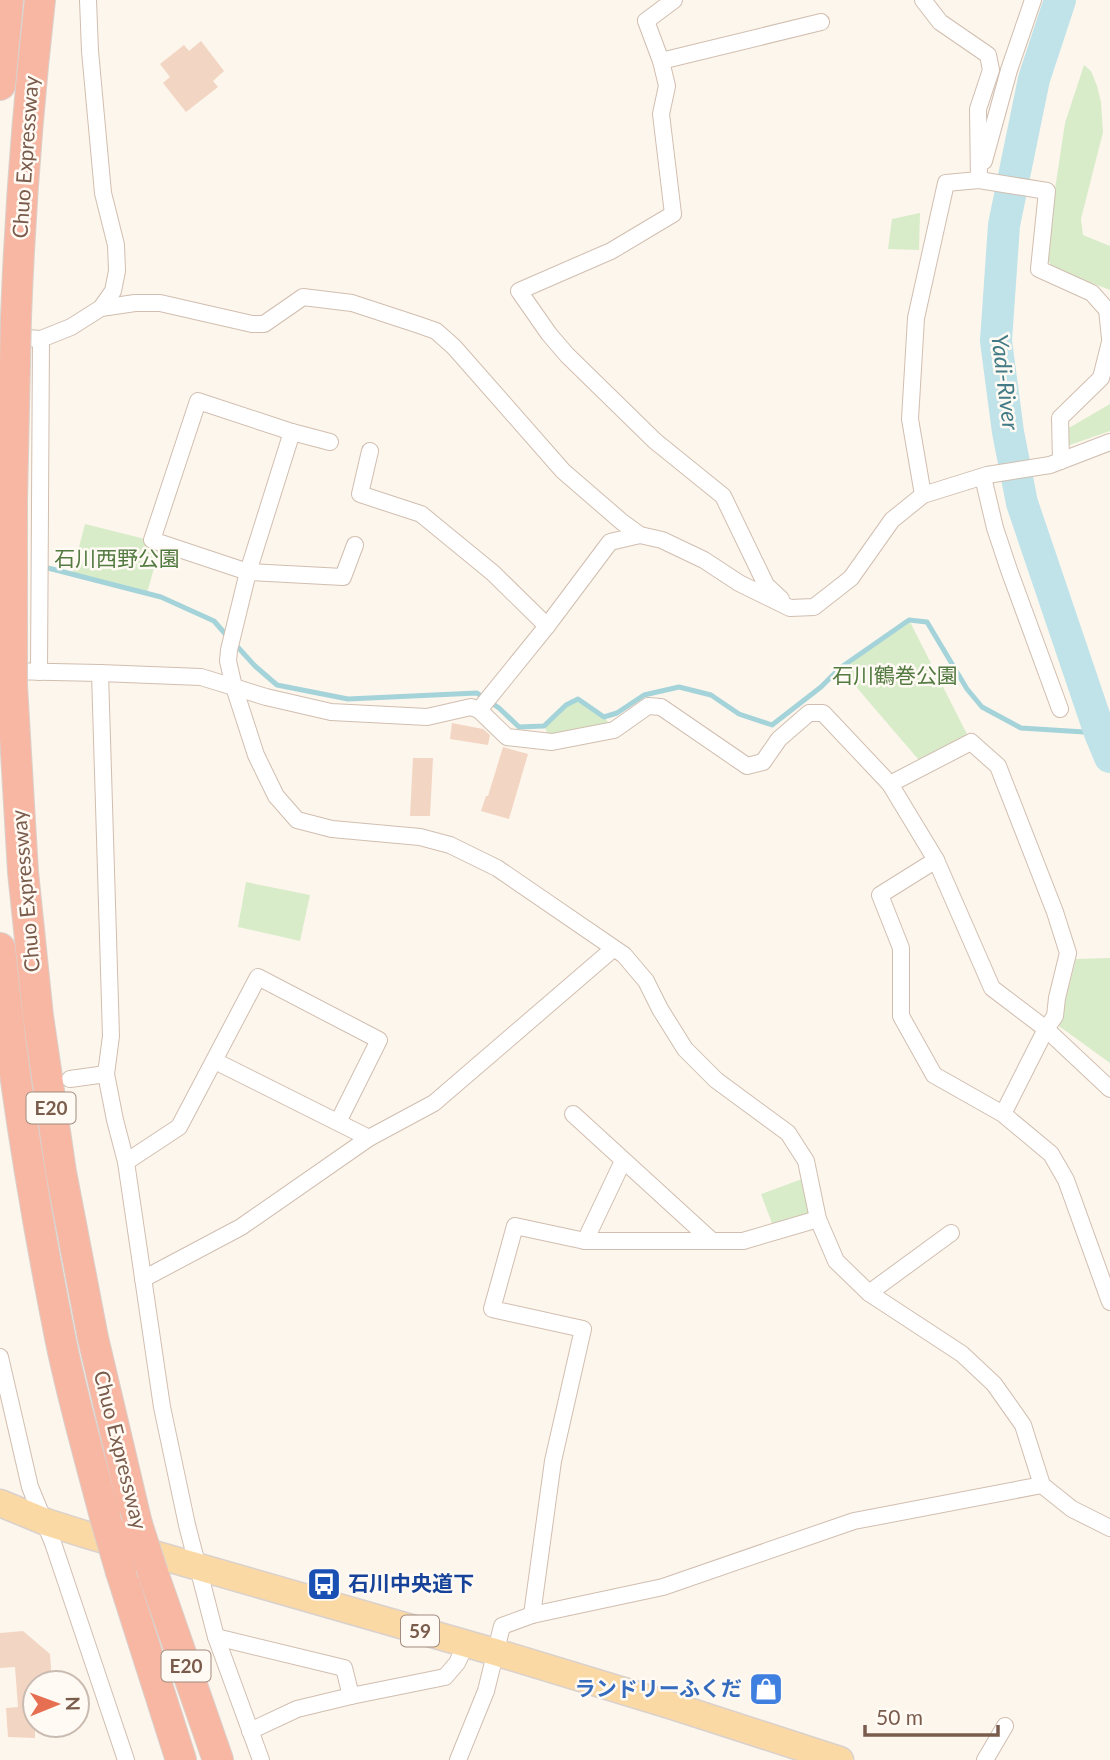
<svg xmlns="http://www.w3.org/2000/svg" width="1110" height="1760" font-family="Lato,'Noto Sans JP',sans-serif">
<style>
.green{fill:#d8ecc9}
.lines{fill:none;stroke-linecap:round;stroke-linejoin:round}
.stream{stroke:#a5d3da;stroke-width:5}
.river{stroke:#bfe3e8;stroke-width:32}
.building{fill:#f3d5c3}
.street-casing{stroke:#d1beb0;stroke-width:18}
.primary-casing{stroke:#dad1cd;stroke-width:29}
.highway-casing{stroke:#dad1cd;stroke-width:32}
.street{stroke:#fff;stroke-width:16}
.primary{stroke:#fbd9a5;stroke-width:26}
.highway{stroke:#f7b7a3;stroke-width:30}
.highway-bridge-casing{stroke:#dad1cd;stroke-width:32;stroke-linecap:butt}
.highway-bridge{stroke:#f7b7a3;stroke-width:30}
.labels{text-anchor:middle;stroke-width:5;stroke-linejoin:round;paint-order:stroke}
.shield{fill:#fffaf3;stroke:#a28b7f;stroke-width:2}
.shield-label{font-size:19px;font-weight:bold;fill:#7a5c4d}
.street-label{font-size:21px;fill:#7a5c4d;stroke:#fffaf3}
.park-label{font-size:21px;fill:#537a41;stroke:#fffaf3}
.transit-label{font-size:21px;font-weight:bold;fill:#164399;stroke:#fffaf3;text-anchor:start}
.shop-label{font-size:21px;font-weight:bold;fill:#366cbe;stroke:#fffaf3;text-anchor:end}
.water-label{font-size:23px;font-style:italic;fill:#437c86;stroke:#fffaf3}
</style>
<rect width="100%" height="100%" fill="#fdf6ec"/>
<g class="green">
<polygon points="1084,65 1091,71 1097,86 1101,102 1103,132 1081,219 1083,235 1110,246 1110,290 1053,268 1045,255 1065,123"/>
<polygon points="920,213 919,250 888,249 892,219"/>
<polygon points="1110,404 1110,431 1067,446 1067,429"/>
<polygon points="85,524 161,543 147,593 72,574"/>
<polygon points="909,620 971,742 924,766 840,668"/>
<polygon points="578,699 604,717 614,730 552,742 544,726 566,705"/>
<polygon points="246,882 310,895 300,941 238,927"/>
<polygon points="1110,958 1110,1063 1059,1026 1076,959"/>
<polygon points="810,1176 818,1219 775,1231 761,1194"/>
</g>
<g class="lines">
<g class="stream">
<polyline points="48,568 161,597 214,621 228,637"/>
<polyline points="235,644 255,666 277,685 348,699 477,693 499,708 519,727 544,726 566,705 578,699 604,717 617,713 644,695 679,687 711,695 739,714 772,725 821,687 840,668 909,620 927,622 967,689 982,707 1021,728 1100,733"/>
</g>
<polyline class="river" points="1060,0 1034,79 1004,225 996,341 1008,432 1022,503 1100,733 1110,757"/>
</g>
<g class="building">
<polygon points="201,41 224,71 213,81 218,87 186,112 163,83 170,77 160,64 184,45 189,51"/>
<polygon points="452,723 483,729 490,735 488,745 450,739"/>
<polygon points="503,747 528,754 509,819 481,811 486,796 488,796"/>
<polygon points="413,758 433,758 430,816 410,816"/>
<polygon points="23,1631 50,1654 52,1683 35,1683 35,1738 8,1737 6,1708 18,1707 15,1667 0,1668 0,1633"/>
</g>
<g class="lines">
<g class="street-casing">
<g id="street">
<polyline points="674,0 646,21 661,61 667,86 661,114 673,214 611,251 519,291 549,334 567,355 655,441 723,496 766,585 781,599"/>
<polyline points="923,0 940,22 988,55 991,70 978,109 979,180"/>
<polyline points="661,61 821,22"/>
<polyline points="984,161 1009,70 1033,0"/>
<polyline points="101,308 135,303 160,303 252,324 264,324 303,297 352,303 419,325 436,331 454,347 563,471 622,522 640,535 662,540 704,560 739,583 790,608 814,607 851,578 892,520 923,495 987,475 1050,465 1110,442"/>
<polyline points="0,336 41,339 71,327 101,308 113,291 117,271 116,245 103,193 90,51 88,0"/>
<polyline points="292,432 248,572 229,650 228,661 234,687 256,755 276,796 297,820 332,829 420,837 450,845 497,868 624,955 646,981 660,1009 685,1049 716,1080 788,1133 806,1161 818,1219 836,1261 869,1293 962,1354 994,1384 1023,1425 1042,1485 1072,1509 1110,1528"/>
<polyline points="330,442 292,432 198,401 152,540 248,572 343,577 355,545"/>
<polyline points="370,451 360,494 421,514 493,573 547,626"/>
<polyline points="1061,461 1060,418 1101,378 1110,342"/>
<polyline points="983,477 995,528 1009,570 1060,709"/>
<polyline points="923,495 910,419 916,318 946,183 979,180 1047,191 1039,269 1092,293 1107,310 1110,338"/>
<polyline points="6,671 100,673 201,677 266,697 331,712 427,717 471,707 479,710 507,737 552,742 614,730 648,706 661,707 747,766 763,762 779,739 809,713 823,713 890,784 936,860 992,988 1046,1029 1110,1089"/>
<polyline points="39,672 41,339"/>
<polyline points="100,673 111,1036 106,1074 115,1120 126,1162 162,1407 187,1525 216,1637 261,1760"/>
<polyline points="479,710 547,626 610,542 640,535"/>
<polyline points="890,784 971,742 998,766 1055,912 1068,953 1057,998 1055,1016 1046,1029 1003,1114"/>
<polyline points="936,860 880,895 901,948 901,1016 934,1075 1003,1114 1051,1154 1066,1180 1110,1302"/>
<polyline points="215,1061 369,1138"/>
<polyline points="70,1079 106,1074"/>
<polyline points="573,1114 712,1241"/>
<polyline points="126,1162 179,1127 258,977 379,1040 338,1122"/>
<polyline points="585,1241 623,1161"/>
<polyline points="143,1279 241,1227 369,1138 434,1103 613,949"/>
<polyline points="869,1293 951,1233"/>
<polyline points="0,1357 30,1487 53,1543 126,1760"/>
<polyline points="532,1615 553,1461 583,1329 492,1309 515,1226 585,1241 743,1241 818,1219"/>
<polyline points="216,1637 344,1668 351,1696"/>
<polyline points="250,1731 297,1709 351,1696 445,1677 457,1663 466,1644"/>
<polyline points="458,1760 486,1691 502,1626 532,1615 663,1587 854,1521 1042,1485"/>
<polyline points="985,1760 1005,1726"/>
</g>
</g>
<g class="primary-casing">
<polyline id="primary" points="0,1503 46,1522 84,1534 495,1652 673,1706 840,1760"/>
</g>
<g class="highway-casing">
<g id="highway">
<polyline points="0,85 8,0"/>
<path d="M16,317c4,-106 12,-212 24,-317"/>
<polyline points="12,685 23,872 38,1016 61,1172 93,1338 137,1524"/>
<path d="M0,948c13,132 35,264 61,394 12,58 29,117 44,175"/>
<polyline points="121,1572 181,1760"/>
<polyline points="153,1573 218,1760"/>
</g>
</g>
<use href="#street" class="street"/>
<use href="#primary" class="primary"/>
<use href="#highway" class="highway"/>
<g class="highway-bridge-casing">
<g id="highway-bridge">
<polyline points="12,685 12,501 16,317"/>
<polyline points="105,1517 121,1572"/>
<polyline points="137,1524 153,1573"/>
</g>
</g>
<use href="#highway-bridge" class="highway-bridge"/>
</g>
<defs>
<g id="bus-square" transform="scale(1.75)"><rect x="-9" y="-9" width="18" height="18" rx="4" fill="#1a4fb4" stroke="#fffaf3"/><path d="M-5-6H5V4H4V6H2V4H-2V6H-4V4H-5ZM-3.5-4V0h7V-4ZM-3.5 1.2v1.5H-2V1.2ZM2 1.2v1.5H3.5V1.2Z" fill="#fff"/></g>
<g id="shop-square" transform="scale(1.75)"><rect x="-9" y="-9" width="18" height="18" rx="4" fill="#3f7fe0" stroke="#fffaf3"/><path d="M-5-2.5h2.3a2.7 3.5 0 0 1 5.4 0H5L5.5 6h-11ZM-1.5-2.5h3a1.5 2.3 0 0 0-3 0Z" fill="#fff"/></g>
</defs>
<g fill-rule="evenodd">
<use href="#bus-square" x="324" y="1584"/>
<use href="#shop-square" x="766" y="1689"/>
</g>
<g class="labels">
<g class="shield">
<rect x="26.5" y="1092.5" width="49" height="31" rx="5"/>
<rect x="401" y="1615.5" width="38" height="31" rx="5"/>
<rect x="161.5" y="1650.5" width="49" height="31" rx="5"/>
</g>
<g class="shield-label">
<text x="51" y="1115">E20</text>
<text x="420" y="1638">59</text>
<text x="186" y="1673">E20</text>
</g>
<g class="street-label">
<text transform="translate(26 157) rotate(-86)" y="7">Chuo Expressway</text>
<text transform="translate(26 891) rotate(-95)" y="7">Chuo Expressway</text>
<text transform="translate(120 1450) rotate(76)" y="7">Chuo Expressway</text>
</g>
<g class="park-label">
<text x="117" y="566">石川西野公園</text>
<text x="895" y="683">石川鶴巻公園</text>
</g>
<g class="transit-label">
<text x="348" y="1591">石川中央道下</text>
</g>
<g class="shop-label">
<text x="742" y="1696">ランドリーふくだ</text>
</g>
<g class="water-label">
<text transform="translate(1005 382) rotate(83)" y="8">Yadi-River</text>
</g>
</g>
<g transform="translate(56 1704) rotate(89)"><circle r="33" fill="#fffaf3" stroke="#cabbb1" stroke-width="2"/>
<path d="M0-5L12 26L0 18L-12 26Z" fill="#e76f51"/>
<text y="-10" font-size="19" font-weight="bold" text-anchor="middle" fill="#7a5c4d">N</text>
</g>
<path d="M865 1725v10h133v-10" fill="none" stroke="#7a5c4d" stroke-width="3.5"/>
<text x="876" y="1725" font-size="21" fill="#7a5c4d" stroke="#fffaf3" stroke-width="5" paint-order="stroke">50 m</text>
</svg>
